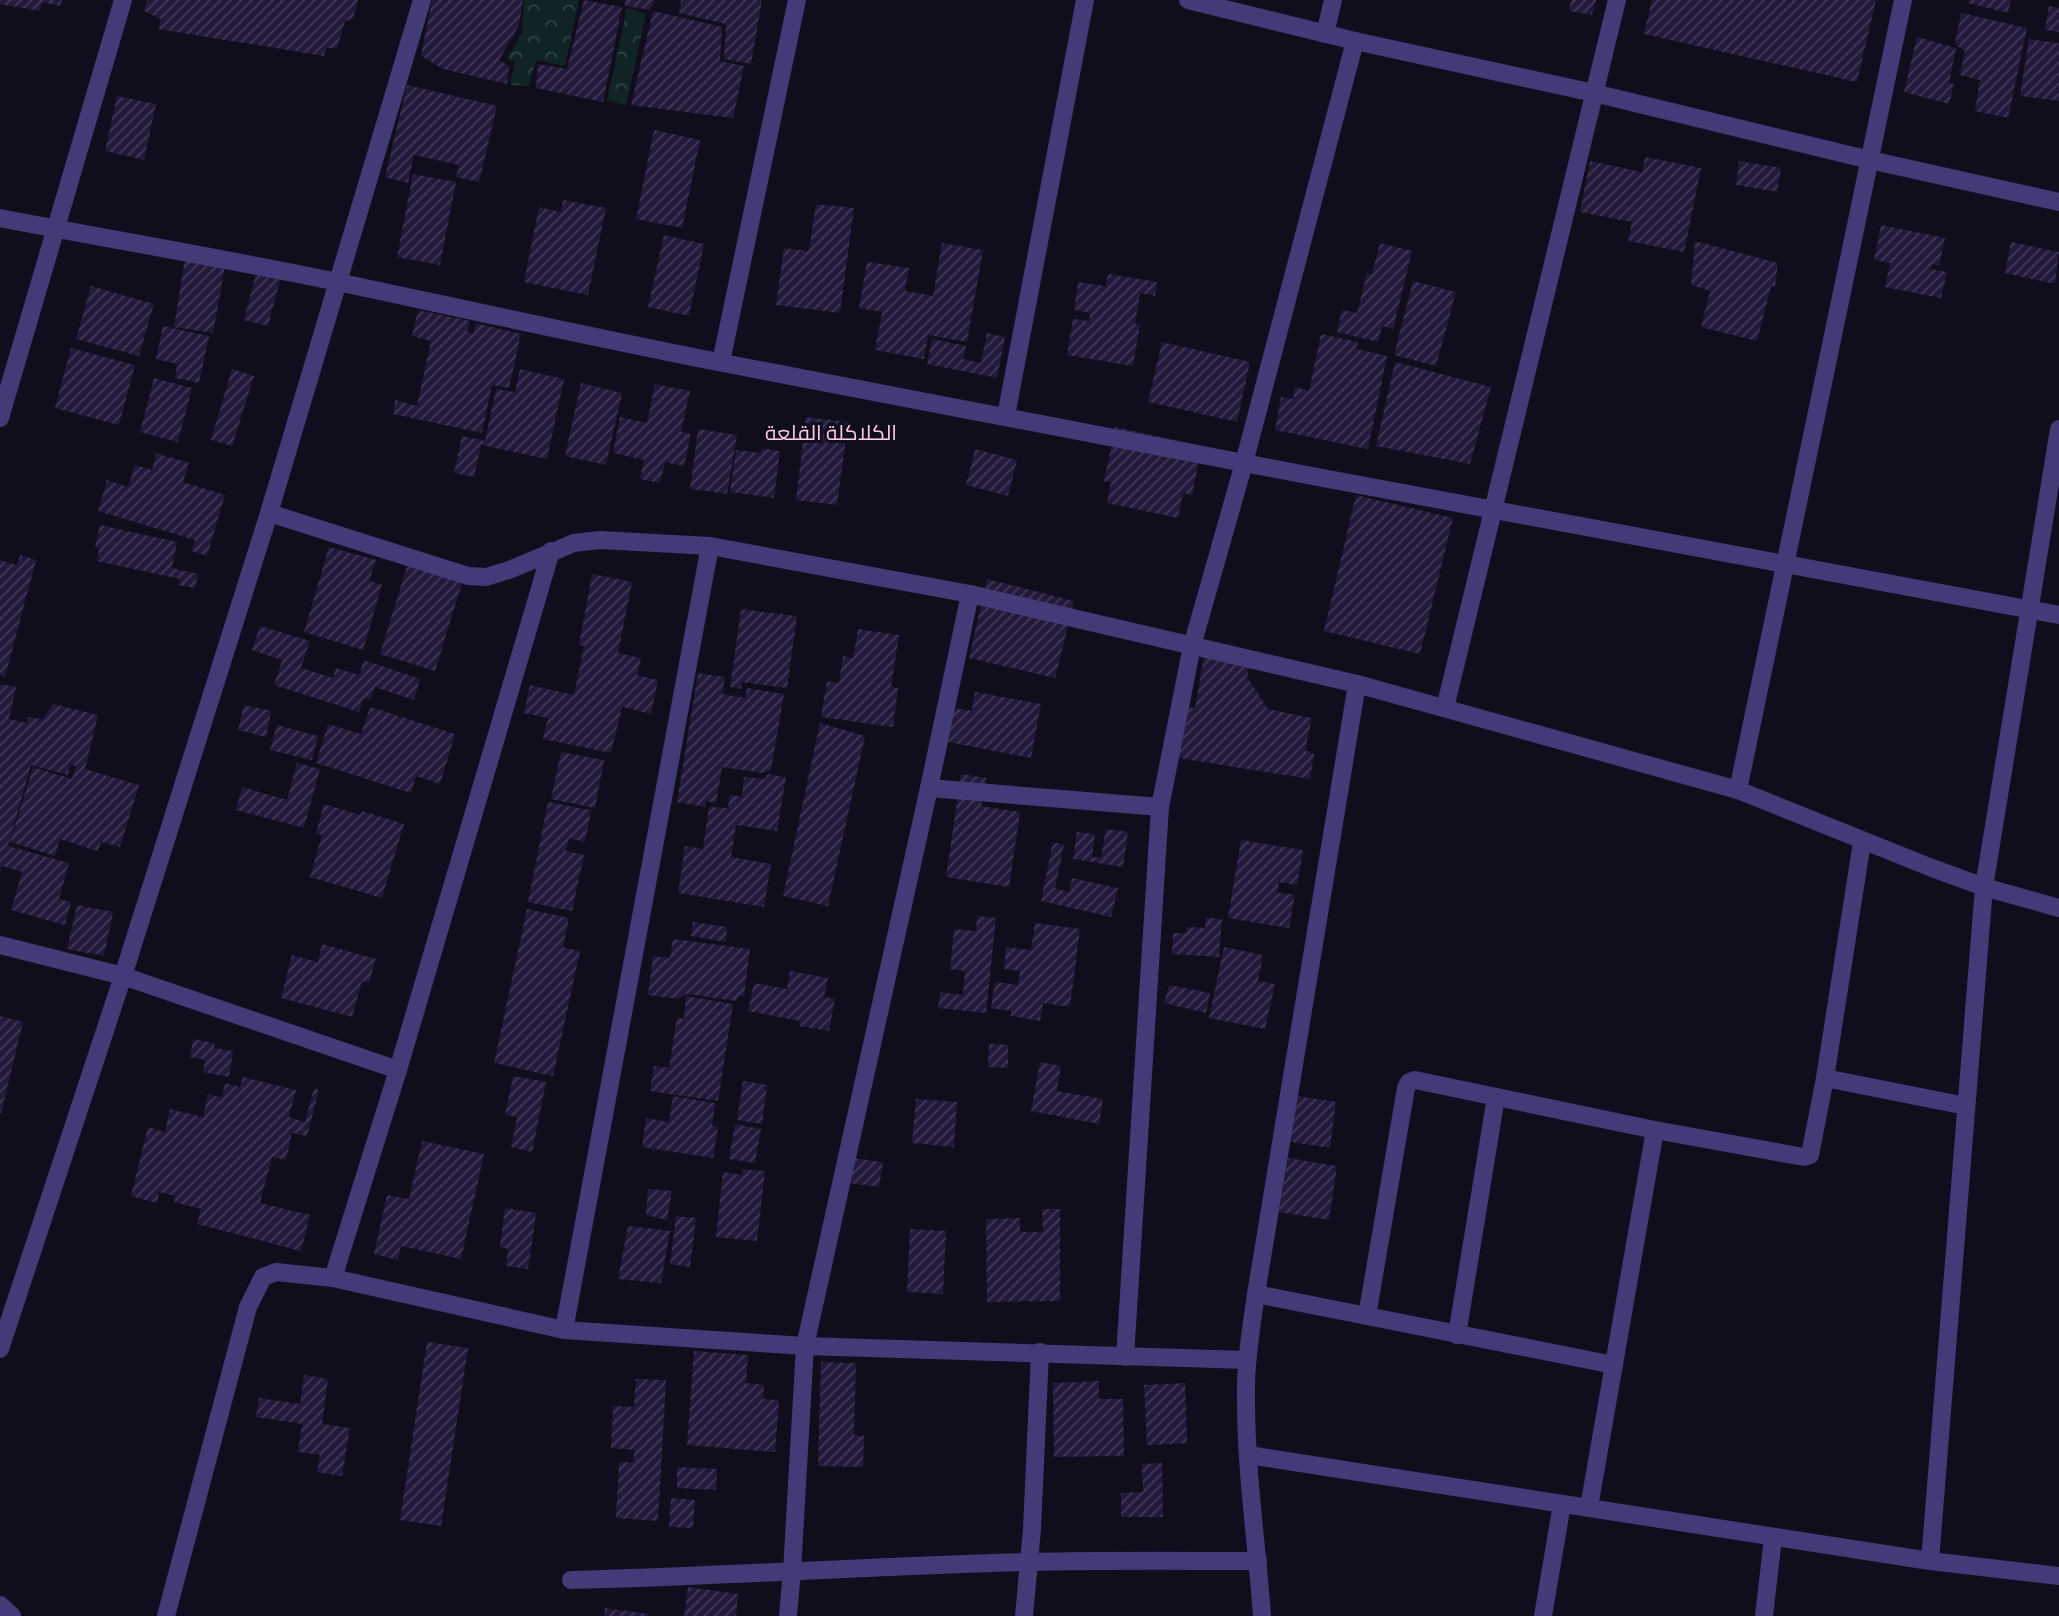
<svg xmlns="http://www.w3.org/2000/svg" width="2059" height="1616" font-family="Manrope,Cairo,sans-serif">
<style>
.forest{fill:url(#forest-crowns)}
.building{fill:url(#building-hatch)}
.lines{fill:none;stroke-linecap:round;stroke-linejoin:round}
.minor{stroke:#423b77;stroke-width:18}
.labels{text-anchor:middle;stroke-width:6;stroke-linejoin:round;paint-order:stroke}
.neighbourhood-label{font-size:21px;fill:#fbcde7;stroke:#100d1c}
</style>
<defs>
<pattern id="forest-crowns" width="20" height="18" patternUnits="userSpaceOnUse" patternTransform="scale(1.75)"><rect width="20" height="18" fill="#102425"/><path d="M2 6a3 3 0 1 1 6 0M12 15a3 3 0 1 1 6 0" fill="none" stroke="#324246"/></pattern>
<pattern id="building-hatch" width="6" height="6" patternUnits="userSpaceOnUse" patternTransform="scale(1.75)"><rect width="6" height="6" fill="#231a3b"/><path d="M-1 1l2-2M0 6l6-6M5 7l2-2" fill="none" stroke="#423a58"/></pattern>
</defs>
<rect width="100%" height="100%" fill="#100d1c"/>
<g class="forest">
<polygon points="524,0 579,0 565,66 536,60 529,86 510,85 515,62 507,59 522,33"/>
<polygon points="626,8 646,14 626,105 607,100 624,23"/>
</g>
<g class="building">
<polygon points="0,0 62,0 60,6 42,2 40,11 0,4"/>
<polygon points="147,0 358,0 353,19 345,21 337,48 326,48 324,56 158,29 161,19 144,11"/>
<polygon points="432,0 523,0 519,25 499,60 509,66 507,84 443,69 421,56"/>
<polygon points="584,0 622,7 603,102 536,88 538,64 567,69"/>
<polygon points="625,0 655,0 650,10 625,6"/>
<polygon points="681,0 762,0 751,64 724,59 726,24 679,13"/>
<polygon points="1571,0 1596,0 1592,15 1569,11"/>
<polygon points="1652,0 1876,0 1857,82 1644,34"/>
<polygon points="1969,0 2011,0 2008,13 1968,3"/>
<polygon points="2049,6 2059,8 2059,32 2045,30"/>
<polygon points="653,11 722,27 720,61 744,66 733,118 631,105"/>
<polygon points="1961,13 2027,28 2008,118 1975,111 1980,80 1960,75 1965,51 1955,44"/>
<polygon points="1917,37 1956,48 1949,83 1954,84 1949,104 1904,92"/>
<polygon points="2029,39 2059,43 2059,101 2020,96"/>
<polygon points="407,85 497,106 479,182 456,177 459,165 414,155 408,183 385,177"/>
<polygon points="117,96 156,104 144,160 105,151"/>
<polygon points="654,130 700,140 682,228 636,219"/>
<polygon points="1645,157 1701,168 1684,252 1628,241 1632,222 1580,212 1590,161 1642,172"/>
<polygon points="1739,161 1781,168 1777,192 1736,185"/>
<polygon points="413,174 456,182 440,265 397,257"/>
<polygon points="563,200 606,208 588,295 524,282 539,207 561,212"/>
<polygon points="816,204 854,208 840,313 776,305 784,248 809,251"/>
<polygon points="1881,225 1945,238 1939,266 1933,264 1931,269 1947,272 1941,298 1885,287 1890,263 1874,260"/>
<polygon points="664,235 704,244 689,316 648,307"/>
<polygon points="1695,241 1778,263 1775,287 1771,286 1757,341 1701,327 1710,291 1691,285"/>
<polygon points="2011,242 2059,252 2055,284 2005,273"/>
<polygon points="942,243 983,250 967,342 928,335 924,359 875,350 882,312 859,308 867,262 909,268 905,291 933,296"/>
<polygon points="1380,243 1412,251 1393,329 1382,326 1378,342 1337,332 1342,310 1357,313 1367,273 1372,274"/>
<polygon points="185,259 225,266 213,333 174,327"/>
<polygon points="257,269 281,276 268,326 244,320"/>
<polygon points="1108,274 1157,282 1155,296 1140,293 1135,324 1140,325 1133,366 1067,355 1073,319 1089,321 1090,313 1074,310 1078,282 1106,286"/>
<polygon points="1413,281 1456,292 1436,366 1394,355"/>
<polygon points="91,286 154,304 139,356 76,339"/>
<polygon points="418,310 470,321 467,331 473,334 476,323 521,334 509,388 492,385 482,433 393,414 395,400 417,406 431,341 412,336"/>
<polygon points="163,326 209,336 199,383 175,378 177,364 156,359"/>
<polygon points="987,333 1005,337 997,378 927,364 932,339 966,346 963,359 981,363"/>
<polygon points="1321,334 1358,342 1356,349 1387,356 1368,449 1275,430 1281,397 1293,399 1295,387 1309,391"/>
<polygon points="1162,342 1250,362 1237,422 1148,402"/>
<polygon points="71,348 135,365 119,425 55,408"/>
<polygon points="1395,362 1491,387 1470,464 1376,446"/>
<polygon points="232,369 254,376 232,446 211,440"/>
<polygon points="520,369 564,379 547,459 481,445 474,477 454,473 462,436 485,441 496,389 515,392"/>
<polygon points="154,378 192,388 178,442 140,432"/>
<polygon points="581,383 622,393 606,465 565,456"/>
<polygon points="655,384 690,391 681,432 691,434 684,466 665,462 660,483 640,479 644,460 613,453 620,417 647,423"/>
<polygon points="806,417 848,422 837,505 796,500"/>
<polygon points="1115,427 1202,446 1192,495 1183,493 1178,518 1107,503 1111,483 1104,481"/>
<polygon points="698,429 737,435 727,494 690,489"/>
<polygon points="762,448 780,451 774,498 730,492 736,450 761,453"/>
<polygon points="975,449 1017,460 1008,496 966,485"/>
<polygon points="156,453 189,463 183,482 225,495 207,556 192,551 195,540 98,511 107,480 128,487 135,465 152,470"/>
<polygon points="1356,495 1453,518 1420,654 1324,631"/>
<polygon points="100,525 177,542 172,568 198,574 195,588 178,585 180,579 97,561 99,548 95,548"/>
<polygon points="329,547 376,560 369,581 382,585 363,650 304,632"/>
<polygon points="20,555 36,560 5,677 0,675 0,560 17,565"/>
<polygon points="407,566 462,583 435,671 380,654"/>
<polygon points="592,574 632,582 618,653 641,658 637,675 658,680 651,714 622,707 611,753 543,739 548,718 524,713 530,685 574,695 584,646 579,645"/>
<polygon points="987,579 1074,601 1055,678 969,658"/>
<polygon points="741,609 797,616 787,688 742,682 741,689 730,687"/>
<polygon points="260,626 310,641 301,668 333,678 336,668 359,675 364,660 420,679 414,700 375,687 370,700 364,698 359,712 274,685 282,660 252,650"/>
<polygon points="858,629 899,635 891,687 898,688 893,727 821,717 827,681 839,683 843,656 853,658"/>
<polygon points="1206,645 1252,653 1247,677 1268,709 1312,718 1305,750 1314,754 1310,779 1178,758 1186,707 1195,708"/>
<polygon points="698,673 725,677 722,694 745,698 747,688 784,694 771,770 763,773 722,767 716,803 706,801 705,807 677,802"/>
<polygon points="0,684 16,687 9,719 27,723 28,717 43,719 53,704 98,715 85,769 139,785 120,847 101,842 98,851 60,839 55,856 10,842 33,767 72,779 76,766 70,765 68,775 31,765 8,846 69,863 59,899 71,902 65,925 11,910 22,872 2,866 0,871"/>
<polygon points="975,692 1041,704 1031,758 948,742 954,708 972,711"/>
<polygon points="244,705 271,711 266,737 238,730"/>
<polygon points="370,707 455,734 440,784 416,776 411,793 316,763 328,724 361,734"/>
<polygon points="820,723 865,736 828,906 783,896"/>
<polygon points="277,725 318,736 312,760 270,750"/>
<polygon points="561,752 604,760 595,808 551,799"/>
<polygon points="297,763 320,769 304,828 236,810 242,787 287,800"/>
<polygon points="768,774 786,777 777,831 736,825 731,857 771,864 764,907 678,893 685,846 703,849 709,807 728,808 730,795 742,797 744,777 765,779"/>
<polygon points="961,774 986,778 981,806 1020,812 1009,887 946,877"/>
<polygon points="548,802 591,810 585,842 569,838 566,851 584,855 572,911 528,902"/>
<polygon points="324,804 360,815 362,811 404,824 382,898 310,877 322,835 316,833"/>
<polygon points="1106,829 1128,832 1123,867 1073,859 1077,832 1095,834 1092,857 1101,858"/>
<polygon points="1241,840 1303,850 1297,885 1279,882 1277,892 1295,895 1289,928 1228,918"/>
<polygon points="1053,842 1064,845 1055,888 1069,892 1072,878 1118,888 1111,917 1041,901"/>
<polygon points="77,905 113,912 104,956 67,949"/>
<polygon points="527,909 569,918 563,947 580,951 553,1076 494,1063"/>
<polygon points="977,916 996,918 986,1013 938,1008 940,992 963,995 965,971 950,969 954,929 976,931"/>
<polygon points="1206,918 1222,919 1219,957 1172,954 1173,933 1186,933 1187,927 1205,928"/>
<polygon points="693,922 727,927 726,942 691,936"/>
<polygon points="1035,923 1080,929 1070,1007 1043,1003 1040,1021 1011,1016 1011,1011 991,1008 995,982 1018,985 1020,971 1004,969 1006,947 1031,950"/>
<polygon points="673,939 750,949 744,996 739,996 736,1001 686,994 678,999 648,995 653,956 670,958"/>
<polygon points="322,944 376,959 369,983 362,981 352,1017 281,998 292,955 318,962"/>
<polygon points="1224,947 1263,955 1258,981 1275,984 1265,1029 1209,1018"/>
<polygon points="790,971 828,978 824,997 835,999 829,1031 799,1026 800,1021 748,1011 754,983 787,989"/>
<polygon points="1169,985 1210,993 1206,1013 1164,1003"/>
<polygon points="686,996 733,1004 718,1101 650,1091 654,1066 669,1068 677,1017 684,1019"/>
<polygon points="0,1016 23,1022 1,1113 0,1113"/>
<polygon points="193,1039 215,1043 214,1048 233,1051 229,1077 203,1072 205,1060 190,1057"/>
<polygon points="989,1044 1008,1045 1008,1068 988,1067"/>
<polygon points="1040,1062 1061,1066 1057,1091 1103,1099 1099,1124 1031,1111"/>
<polygon points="513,1076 546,1082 532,1152 511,1147 517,1117 505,1115"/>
<polygon points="243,1077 296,1090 289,1117 305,1122 314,1088 319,1090 307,1136 292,1133 286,1160 272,1157 260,1203 310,1215 301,1251 197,1224 201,1209 174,1202 175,1196 159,1192 157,1203 131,1196 148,1127 165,1132 170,1109 203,1117 208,1094 222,1098 225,1083 240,1087"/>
<polygon points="743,1081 767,1085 762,1124 737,1120"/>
<polygon points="1293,1095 1336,1102 1330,1148 1286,1141"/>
<polygon points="673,1096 715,1103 712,1126 718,1127 713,1158 642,1147 646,1118 669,1122"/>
<polygon points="916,1099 957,1102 954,1147 912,1143"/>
<polygon points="735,1124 761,1129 755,1163 729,1159"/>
<polygon points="422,1141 484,1154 461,1259 401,1246 398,1260 374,1254 387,1195 409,1199"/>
<polygon points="852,1158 883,1162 879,1187 848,1183"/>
<polygon points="1288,1158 1337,1166 1329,1220 1279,1212"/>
<polygon points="743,1169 765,1171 757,1241 716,1237 723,1172 742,1175"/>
<polygon points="648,1189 672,1191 667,1220 646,1215"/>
<polygon points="505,1208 536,1213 528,1269 506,1266 508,1249 500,1247"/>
<polygon points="1042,1209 1060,1209 1060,1301 987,1302 986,1219 1020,1218 1020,1232 1043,1232"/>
<polygon points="676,1216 696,1218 690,1267 670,1264"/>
<polygon points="628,1226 670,1231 661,1283 618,1279"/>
<polygon points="910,1229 946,1231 943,1294 907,1292"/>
<polygon points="427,1342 468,1348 441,1526 400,1520"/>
<polygon points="694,1351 748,1355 746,1383 764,1385 763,1399 779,1400 775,1452 687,1445"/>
<polygon points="821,1362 856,1363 854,1435 864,1436 863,1467 818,1466"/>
<polygon points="304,1375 328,1379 322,1424 350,1428 342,1476 317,1472 320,1455 298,1452 302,1424 256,1417 259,1398 300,1404"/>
<polygon points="636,1379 666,1380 658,1521 616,1518 619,1462 633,1462 634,1450 611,1448 613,1406 634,1407"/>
<polygon points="1099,1381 1099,1399 1123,1399 1124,1456 1054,1457 1053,1383"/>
<polygon points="1185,1383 1187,1443 1147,1445 1144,1385"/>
<polygon points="1162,1463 1163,1517 1121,1517 1121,1493 1143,1492 1142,1464"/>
<polygon points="677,1467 717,1469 716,1490 677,1488"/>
<polygon points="671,1498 695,1500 693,1528 669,1527"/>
<polygon points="688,1587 738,1594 736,1616 684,1616"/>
<polygon points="605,1608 648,1614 648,1616 604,1616"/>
</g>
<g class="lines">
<g class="minor">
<polyline points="1188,0 1355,41 1594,93 1870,160 2059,202"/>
<polyline points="1325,34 1333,0"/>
<path d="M0,218c114,22 228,41 342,65 127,27 254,55 381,80 445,86 890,171 1336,252"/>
<polyline points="721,362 797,0"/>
<polyline points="1006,416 1085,0"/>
<polyline points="0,418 123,0"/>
<polyline points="269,513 468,576 486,577 509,570 574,543 600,540 710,546 970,594 1357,684 1738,790 1932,868 1984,887 2059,908"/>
<polyline points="551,551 398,1070 333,1278 564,1330 805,1346 1247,1360"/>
<polyline points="1445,708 1617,0"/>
<polyline points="929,788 1160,807"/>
<polyline points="1738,790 1903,0"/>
<polyline points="0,945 123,976 398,1070"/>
<polyline points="1825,1078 1966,1106"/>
<polyline points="1256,1294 1367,1316 1406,1088 1409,1082 1415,1080 1655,1130 1804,1157 1810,1155 1825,1078 1862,842"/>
<polyline points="1367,1316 1614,1365"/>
<polyline points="564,1330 710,546"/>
<polyline points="1457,1335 1496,1097"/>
<polyline points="0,1349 123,976 269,513 422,0"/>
<polyline points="1125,1357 1160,807 1192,646 1244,463 1355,41"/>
<polyline points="1248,1455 1930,1561 2059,1576"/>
<polyline points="1589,1507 1655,1130"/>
<polyline points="1930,1561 1984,887 2059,429"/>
<path d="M571,1580c153,-4 305,-14 458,-18 77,-2 153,-1 229,-1"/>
<polyline points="0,1605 12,1616"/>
<polyline points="166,1616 248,1307 263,1277 276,1272 333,1278"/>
<polyline points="788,1616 792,1571 805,1346 929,788 970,594"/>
<polyline points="1024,1616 1032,1529 1040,1352"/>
<path d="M1262,1616c-5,-72 -16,-143 -16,-215 -1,-36 5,-72 10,-107l101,-610"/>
<polyline points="1543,1616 1562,1504"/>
<polyline points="1764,1616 1773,1538"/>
</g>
</g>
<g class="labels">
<g class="neighbourhood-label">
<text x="831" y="440">الكلاكلة القلعة</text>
</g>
</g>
</svg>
